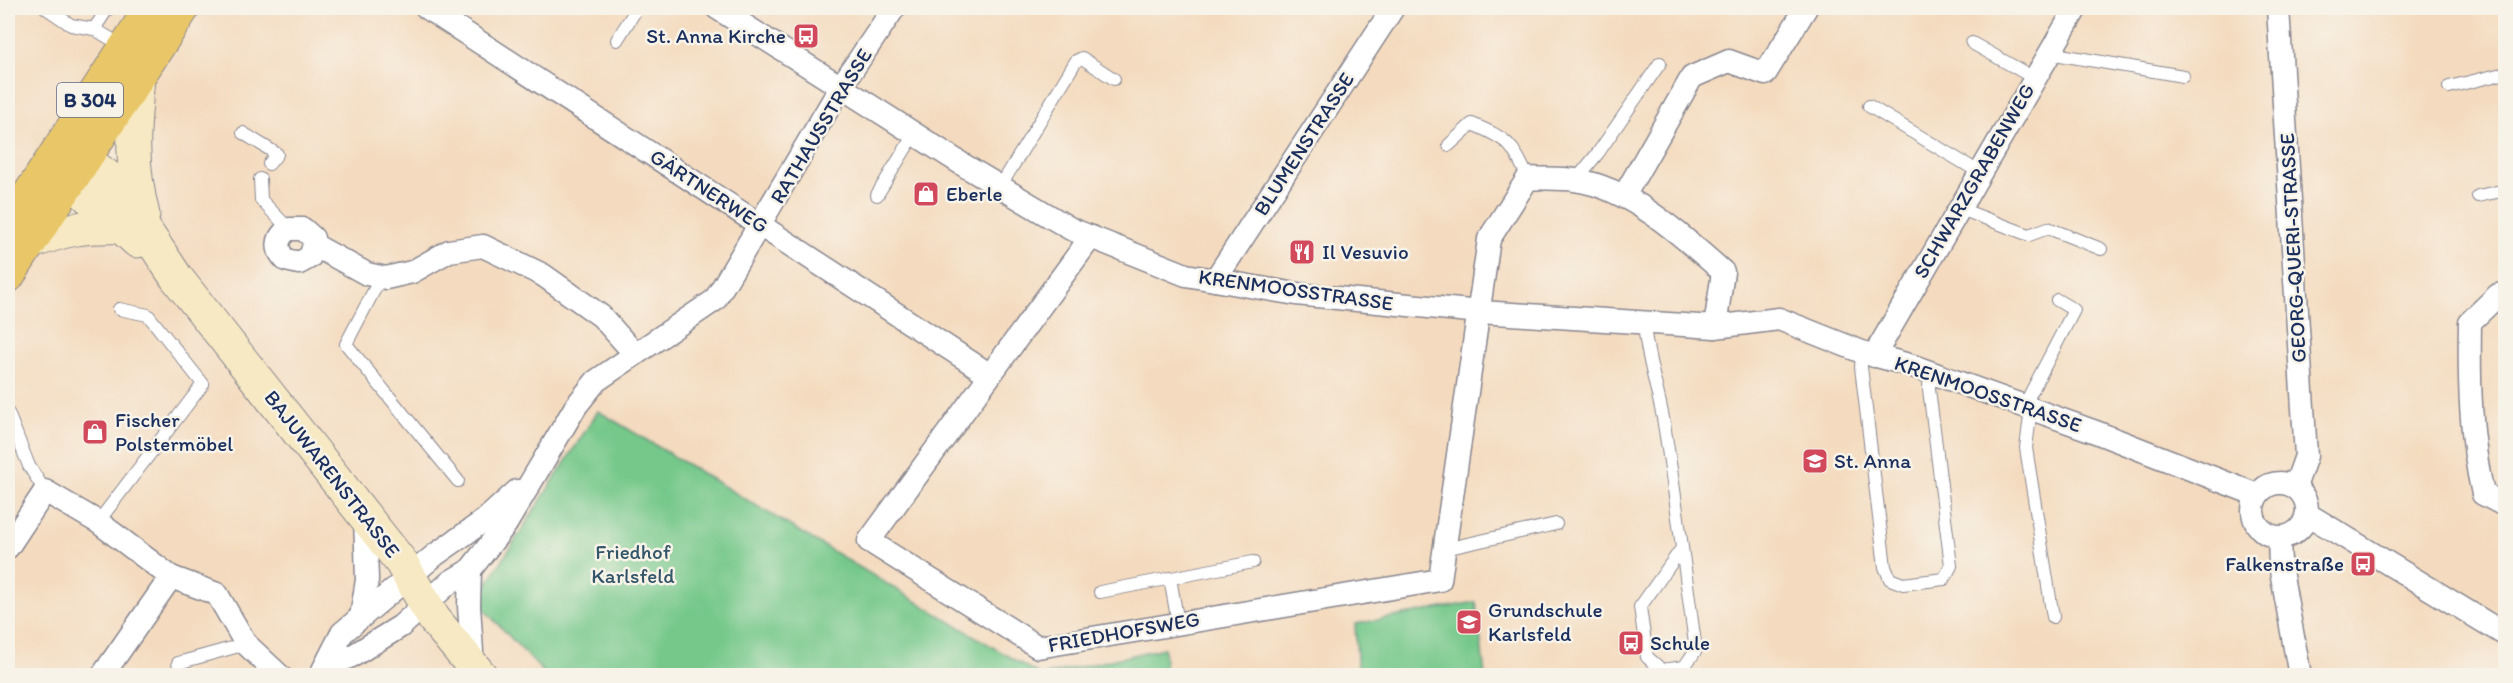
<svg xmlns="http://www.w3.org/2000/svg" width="2513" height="683" font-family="Itim,sans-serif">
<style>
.green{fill:#75c88a;stroke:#487c74;stroke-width:1.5}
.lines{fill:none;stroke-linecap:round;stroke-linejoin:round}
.lane-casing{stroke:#88858e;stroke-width:14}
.street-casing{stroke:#88858e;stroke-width:25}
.secondary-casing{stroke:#88858e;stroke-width:35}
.primary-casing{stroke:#88858e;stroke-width:35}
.lane{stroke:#fff;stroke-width:12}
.street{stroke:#fff;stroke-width:22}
.secondary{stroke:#f6e9c3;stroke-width:33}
.primary{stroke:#e9c769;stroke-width:33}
.labels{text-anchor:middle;stroke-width:5;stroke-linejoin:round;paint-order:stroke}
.shield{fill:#f7f3e8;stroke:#5d6a87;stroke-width:1.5}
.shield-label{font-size:20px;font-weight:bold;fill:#1b2f5e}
.poi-label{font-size:21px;fill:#1b2f5e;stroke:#f7f3e8;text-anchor:start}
.street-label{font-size:21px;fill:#1b2f5e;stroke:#f7f3e8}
.park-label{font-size:21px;fill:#325569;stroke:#f7f3e8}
</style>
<rect width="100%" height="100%" fill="#f7f3e8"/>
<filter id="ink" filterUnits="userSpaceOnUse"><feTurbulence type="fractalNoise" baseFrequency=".0167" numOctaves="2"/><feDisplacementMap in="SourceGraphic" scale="12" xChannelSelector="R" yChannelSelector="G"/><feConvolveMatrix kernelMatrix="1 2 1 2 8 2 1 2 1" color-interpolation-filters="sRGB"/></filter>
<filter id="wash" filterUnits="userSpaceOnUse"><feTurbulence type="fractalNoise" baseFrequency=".008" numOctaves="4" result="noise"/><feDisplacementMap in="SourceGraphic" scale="24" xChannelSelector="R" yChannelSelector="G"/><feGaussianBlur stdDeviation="1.35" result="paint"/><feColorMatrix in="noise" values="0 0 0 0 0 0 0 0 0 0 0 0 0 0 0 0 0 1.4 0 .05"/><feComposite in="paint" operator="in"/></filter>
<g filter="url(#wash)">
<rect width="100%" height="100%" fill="#f4dbbf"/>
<g class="green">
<polygon points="598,411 1040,675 546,675 476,601"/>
<polygon points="1476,602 1485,675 1358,675 1355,624"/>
<polygon points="1164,648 1166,675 1045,675"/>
</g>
</g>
<g filter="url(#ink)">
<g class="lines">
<g class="lane-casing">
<g id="lane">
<polyline points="46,8 71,25 94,29"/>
<polyline points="108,8 94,29 125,47"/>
<polyline points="617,40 637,8"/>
<polyline points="1972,43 2034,78"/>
<polyline points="2049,53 2183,76"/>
<polyline points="2449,87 2506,73"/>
<polyline points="1869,106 1979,172"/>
<polyline points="243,133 277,154 269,164"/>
<path d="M1449,145l23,-21c36,15 40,19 56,54"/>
<polyline points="260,179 261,200 289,229"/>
<polyline points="1576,180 1598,153 1660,63"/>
<polyline points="1000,187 1076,61 1082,58 1114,79"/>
<polyline points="877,195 915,133"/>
<polyline points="2478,196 2506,190"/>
<polyline points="1958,208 2029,235 2048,228 2101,249"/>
<polyline points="381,277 346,344 458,481"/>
<path d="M1644,323c2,32 13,63 19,95 13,77 22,155 33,232l-12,17 -22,3 -15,-13 -7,-50 42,-59"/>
<polyline points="1862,352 1861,367 1885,567 1890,579 1903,584 1944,579 1951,566 1929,389 1930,372"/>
<polyline points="2024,406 2074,310 2057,300"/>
<polyline points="2031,408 2026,448 2053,617"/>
<polyline points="8,413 29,466 45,491"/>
<polyline points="98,522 203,384 148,315 119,309"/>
<polyline points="1445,549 1556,524"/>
<polyline points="1170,578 1178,623"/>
<polyline points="1100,592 1253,562"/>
<polyline points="178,663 246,644"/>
</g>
</g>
<g class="street-casing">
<g id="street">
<polyline points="427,8 990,375"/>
<polyline points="717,8 965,166 1071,229 1186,275 1296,294 1480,312 1715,327 1779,319 1862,352 1913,366 2093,431 2257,495"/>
<polyline points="2278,8 2306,456 2295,487"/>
<polyline points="1624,196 1692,77 1729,61 1765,74 1806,8"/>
<path d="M1091,237l-222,304 169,106 402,-67 49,-341 39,-61c15,1 32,0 47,2 54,7 109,57 148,92l-8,55"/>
<path d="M314,245l-4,12 -11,6 -13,-3c-11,-10 -10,-23 3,-31h14l10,9 1,7 53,29 19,4 26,-6 37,-21 34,-5 60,29 58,41 34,38"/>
<polyline points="1215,280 1393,8"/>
<path d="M2506,294l-8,1 -28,27c-1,58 0,116 13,172l23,12"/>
<polyline points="1874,356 2076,8"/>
<circle cx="2280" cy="510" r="27"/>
<polyline points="2307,514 2506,635"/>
<polyline points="2279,538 2280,565 2300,676"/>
<polyline points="8,547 45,491 98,522 171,577"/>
<polyline points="470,570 469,606 473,667"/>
<polyline points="361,617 367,580 365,515"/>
<polyline points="326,667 354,655 401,626 450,582 470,570 506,524 576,406 596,381 715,300 842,85 894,8"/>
<polyline points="321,674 342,633 435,555 485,520 517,491"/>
<polyline points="102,676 171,577 217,594 246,644 280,676"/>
</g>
</g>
<g class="secondary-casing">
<g id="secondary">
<path d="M138,78c-5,53 -8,84 5,137"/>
<polyline points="58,153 85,160 112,180 176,277 401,562 434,619 481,676"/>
<polyline points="57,155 70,180 137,241"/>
<path d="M29,243c37,-14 54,-17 94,-16"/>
</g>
</g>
<g class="primary-casing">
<g id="primary">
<polyline points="8,227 151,8"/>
<polyline points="8,276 183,8"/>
</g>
</g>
<use href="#lane" class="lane"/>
<use href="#street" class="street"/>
<use href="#secondary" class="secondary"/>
<use href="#primary" class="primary"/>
</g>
</g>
<defs>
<g id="bus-square" transform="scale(1.35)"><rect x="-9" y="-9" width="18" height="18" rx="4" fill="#d1495b" stroke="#f7f3e8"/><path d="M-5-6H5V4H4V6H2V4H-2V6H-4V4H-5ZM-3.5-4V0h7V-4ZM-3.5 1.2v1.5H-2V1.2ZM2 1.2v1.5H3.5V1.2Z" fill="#fff"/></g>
<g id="shop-square" transform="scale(1.35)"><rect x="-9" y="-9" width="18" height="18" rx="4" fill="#d1495b" stroke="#f7f3e8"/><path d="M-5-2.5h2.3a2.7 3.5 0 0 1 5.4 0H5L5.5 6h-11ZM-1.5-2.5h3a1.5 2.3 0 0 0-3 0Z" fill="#fff"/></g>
<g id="restaurant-square" transform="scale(1.35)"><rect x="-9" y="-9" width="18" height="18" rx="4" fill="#d1495b" stroke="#f7f3e8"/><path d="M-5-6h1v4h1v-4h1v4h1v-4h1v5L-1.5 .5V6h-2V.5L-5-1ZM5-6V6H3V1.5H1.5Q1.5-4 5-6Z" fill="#fff"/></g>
<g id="school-square" transform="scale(1.35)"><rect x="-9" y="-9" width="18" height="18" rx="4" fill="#d1495b" stroke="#f7f3e8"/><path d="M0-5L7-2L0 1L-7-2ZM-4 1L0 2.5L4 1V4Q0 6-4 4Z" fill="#fff"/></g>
</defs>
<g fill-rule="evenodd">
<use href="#bus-square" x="806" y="36"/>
<use href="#shop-square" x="926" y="194"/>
<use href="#restaurant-square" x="1302" y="252"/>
<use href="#shop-square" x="95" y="432"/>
<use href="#school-square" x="1815" y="461"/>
<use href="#bus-square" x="2363" y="564"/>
<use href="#school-square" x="1469" y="622"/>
<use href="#bus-square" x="1631" y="643"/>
</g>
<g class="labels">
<rect class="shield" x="57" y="83" width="66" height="34" rx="4.5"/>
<g class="shield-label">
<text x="90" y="107">B 304</text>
</g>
<g class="poi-label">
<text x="786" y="43" text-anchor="end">St. Anna Kirche</text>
<text x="946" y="201">Eberle</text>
<text x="1322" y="259">Il Vesuvio</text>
<text x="115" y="427">Fischer<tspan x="115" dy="24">Polstermöbel</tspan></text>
<text x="1834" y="468">St. Anna</text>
<text x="2344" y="571" text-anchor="end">Falkenstraße</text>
<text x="1488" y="617">Grundschule<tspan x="1488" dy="24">Karlsfeld</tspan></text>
<text x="1650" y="650">Schule</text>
</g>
<g class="street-label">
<text transform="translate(821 126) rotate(-59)" y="7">RATHAUSSTRASSE</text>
<text transform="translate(1304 144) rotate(-57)" y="7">BLUMENSTRASSE</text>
<text transform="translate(1974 181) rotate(-60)" y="7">SCHWARZGRABENWEG</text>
<text transform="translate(709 191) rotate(33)" y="7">GÄRTNERWEG</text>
<text transform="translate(2293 248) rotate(-93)" y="7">GEORG-QUERI-STRASSE</text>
<text transform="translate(1296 290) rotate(8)" y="7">KRENMOOSSTRASSE</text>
<text transform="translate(1988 394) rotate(19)" y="7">KRENMOOSSTRASSE</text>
<text transform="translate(332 474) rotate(52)" y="7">BAJUWARENSTRASSE</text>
<text transform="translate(1124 632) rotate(-10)" y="7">FRIEDHOFSWEG</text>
</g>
<g class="park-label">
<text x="633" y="559">Friedhof<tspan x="633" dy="24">Karlsfeld</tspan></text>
</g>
</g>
<rect width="2513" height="683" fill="none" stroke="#f7f3e8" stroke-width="30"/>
</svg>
